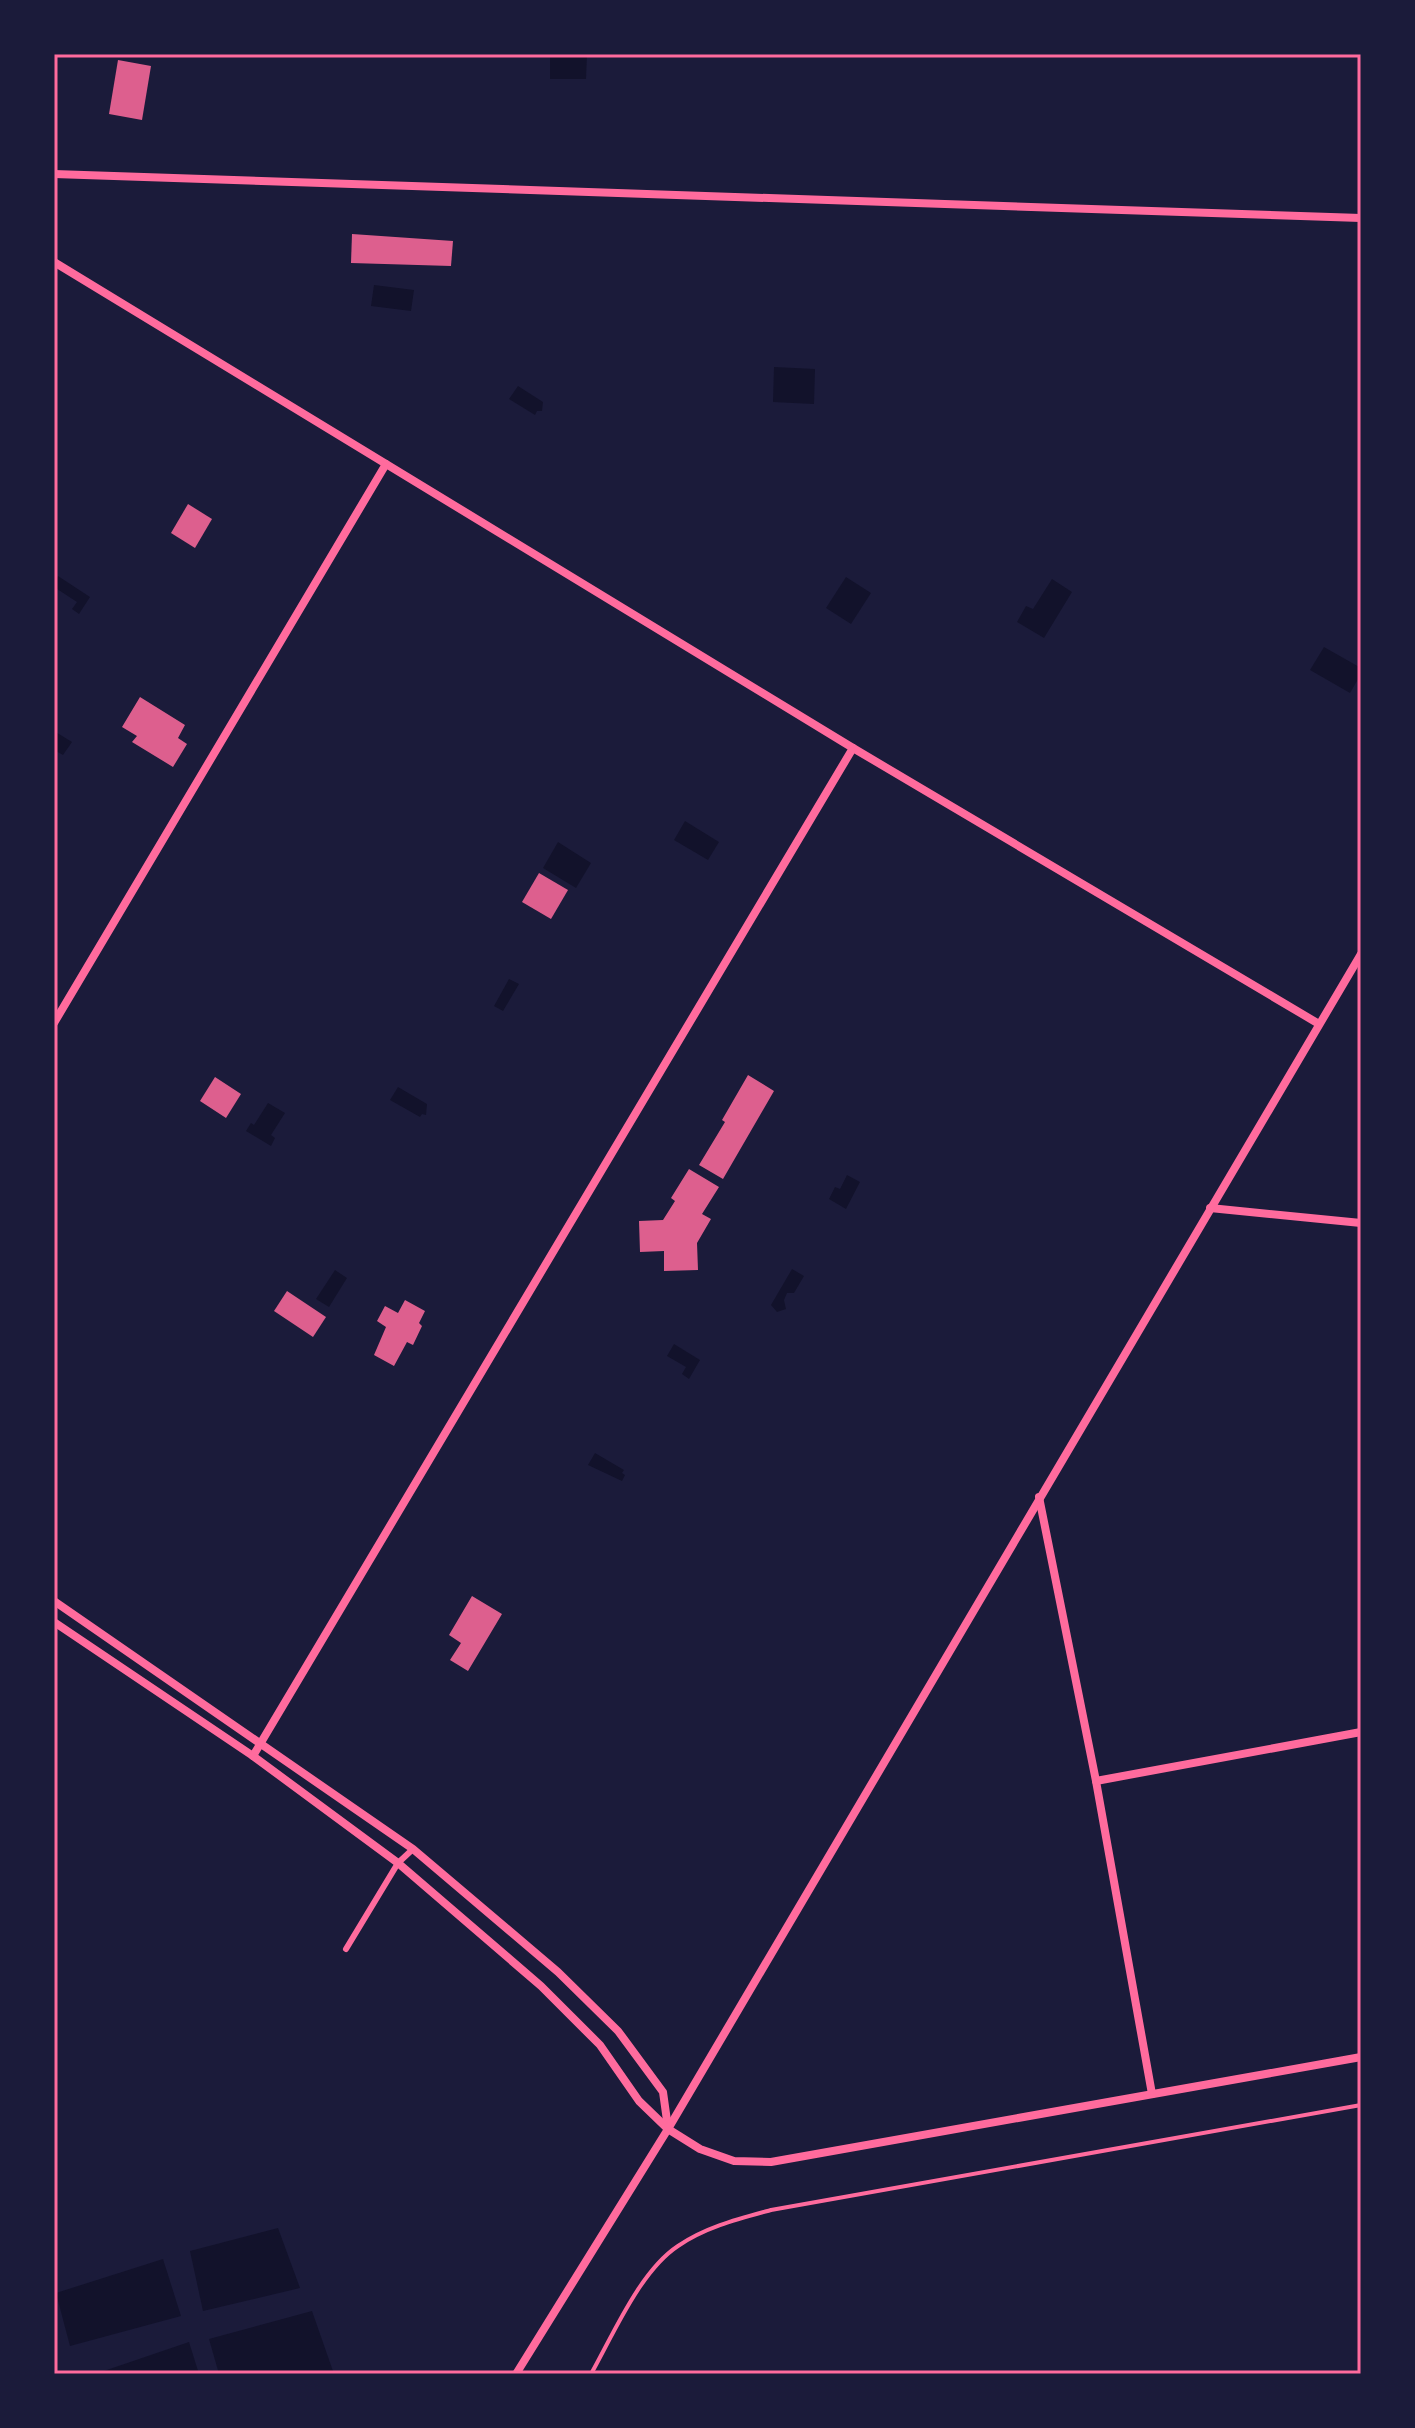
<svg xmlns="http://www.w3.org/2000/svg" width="1415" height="2428" font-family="'Fira Sans',sans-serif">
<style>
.water{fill:#12122b}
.building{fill:#dd5f8e}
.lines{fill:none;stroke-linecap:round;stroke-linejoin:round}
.path{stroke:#ff6b9d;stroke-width:4}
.service{stroke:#ff6b9d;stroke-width:6}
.minor{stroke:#ff6b9d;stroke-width:8}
.neatline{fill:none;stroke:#ff6b9d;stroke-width:3}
</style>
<rect width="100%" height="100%" fill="#1b1b3a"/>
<g class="water">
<polygon points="550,54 587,54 586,79 550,79"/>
<polygon points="374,285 414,290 411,311 371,306"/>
<polygon points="774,367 815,369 814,404 773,402"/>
<polygon points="518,386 543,402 542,411 537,411 535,415 509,399"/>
<polygon points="58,576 90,597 79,614 72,609 77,602 54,587"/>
<polygon points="846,577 871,593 851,624 826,608"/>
<polygon points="1052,579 1072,592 1044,638 1017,622 1026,606 1033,609"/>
<polygon points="1324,647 1361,668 1361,674 1350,693 1310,670"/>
<polygon points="54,731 72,742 63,755 54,750"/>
<polygon points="685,821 719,842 708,860 674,840"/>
<polygon points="558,842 591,863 576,888 543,868"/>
<polygon points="509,979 519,984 503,1011 494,1006"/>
<polygon points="398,1087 427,1104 426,1115 422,1114 420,1117 390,1100"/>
<polygon points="268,1103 285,1113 271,1135 275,1138 271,1146 246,1131 251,1123 254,1125"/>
<polygon points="847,1175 860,1182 846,1209 829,1199 835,1187 840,1189"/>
<polygon points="792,1269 804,1276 794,1293 787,1293 784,1300 786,1309 777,1312 771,1305"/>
<polygon points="335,1270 347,1278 329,1307 316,1299"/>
<polygon points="674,1344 700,1360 689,1379 682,1374 686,1367 667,1356"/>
<polygon points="595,1453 624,1470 622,1473 625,1475 622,1481 588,1465"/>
<polygon points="278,2228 300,2288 203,2311 190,2251"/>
<polygon points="163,2259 181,2316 70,2346 56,2293"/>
<polygon points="312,2311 334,2374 219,2374 209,2339"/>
<polygon points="189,2342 199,2374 95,2374"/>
</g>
<g class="building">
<polygon points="118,60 151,66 142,120 109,114"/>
<polygon points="352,234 453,241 451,266 351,263"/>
<polygon points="188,504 212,519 195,548 171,533"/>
<polygon points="140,697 185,725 178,738 187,744 173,767 132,742 137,736 122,727"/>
<polygon points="539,873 568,890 551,919 522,902"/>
<polygon points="748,1075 774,1091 723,1179 699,1165 725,1122 722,1120"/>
<polygon points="215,1077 241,1094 226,1118 200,1101"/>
<polygon points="689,1169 719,1187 702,1214 711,1219 697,1243 698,1270 664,1271 664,1251 640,1252 639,1221 663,1220 675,1201 671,1198"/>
<polygon points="287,1291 326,1317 313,1337 274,1311"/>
<polygon points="405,1300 425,1311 419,1323 422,1326 413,1345 407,1342 394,1366 374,1355 386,1327 377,1321 385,1306 398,1313"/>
<polygon points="472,1596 502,1614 468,1671 450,1660 461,1643 449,1635"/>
</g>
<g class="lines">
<path class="path" d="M591,2374c22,-39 49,-103 87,-128 28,-19 60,-27 93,-36l590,-105"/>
<polyline class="service" points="346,1949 398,1863 413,1849"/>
<g class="minor">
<polyline points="54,174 1361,218"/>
<polyline points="54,262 853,748 1319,1024"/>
<polyline points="54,1023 386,464"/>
<polyline points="1210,1208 1361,1223"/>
<polyline points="1039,1497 1096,1781 1152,2094"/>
<polyline points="54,1601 413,1849 558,1972 618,2031 663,2092 668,2128"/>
<polyline points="54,1622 253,1756 398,1863 541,1986 600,2045 639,2101 668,2129 700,2149 734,2161 771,2162 1361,2057"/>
<polyline points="253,1756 853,748"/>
<polyline points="1096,1781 1361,1732"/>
<polyline points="516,2374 668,2129 1361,954"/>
</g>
</g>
<rect width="1415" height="2428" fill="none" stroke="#1b1b3a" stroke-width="112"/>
<rect x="56" y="56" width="1303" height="2316" class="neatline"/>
</svg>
